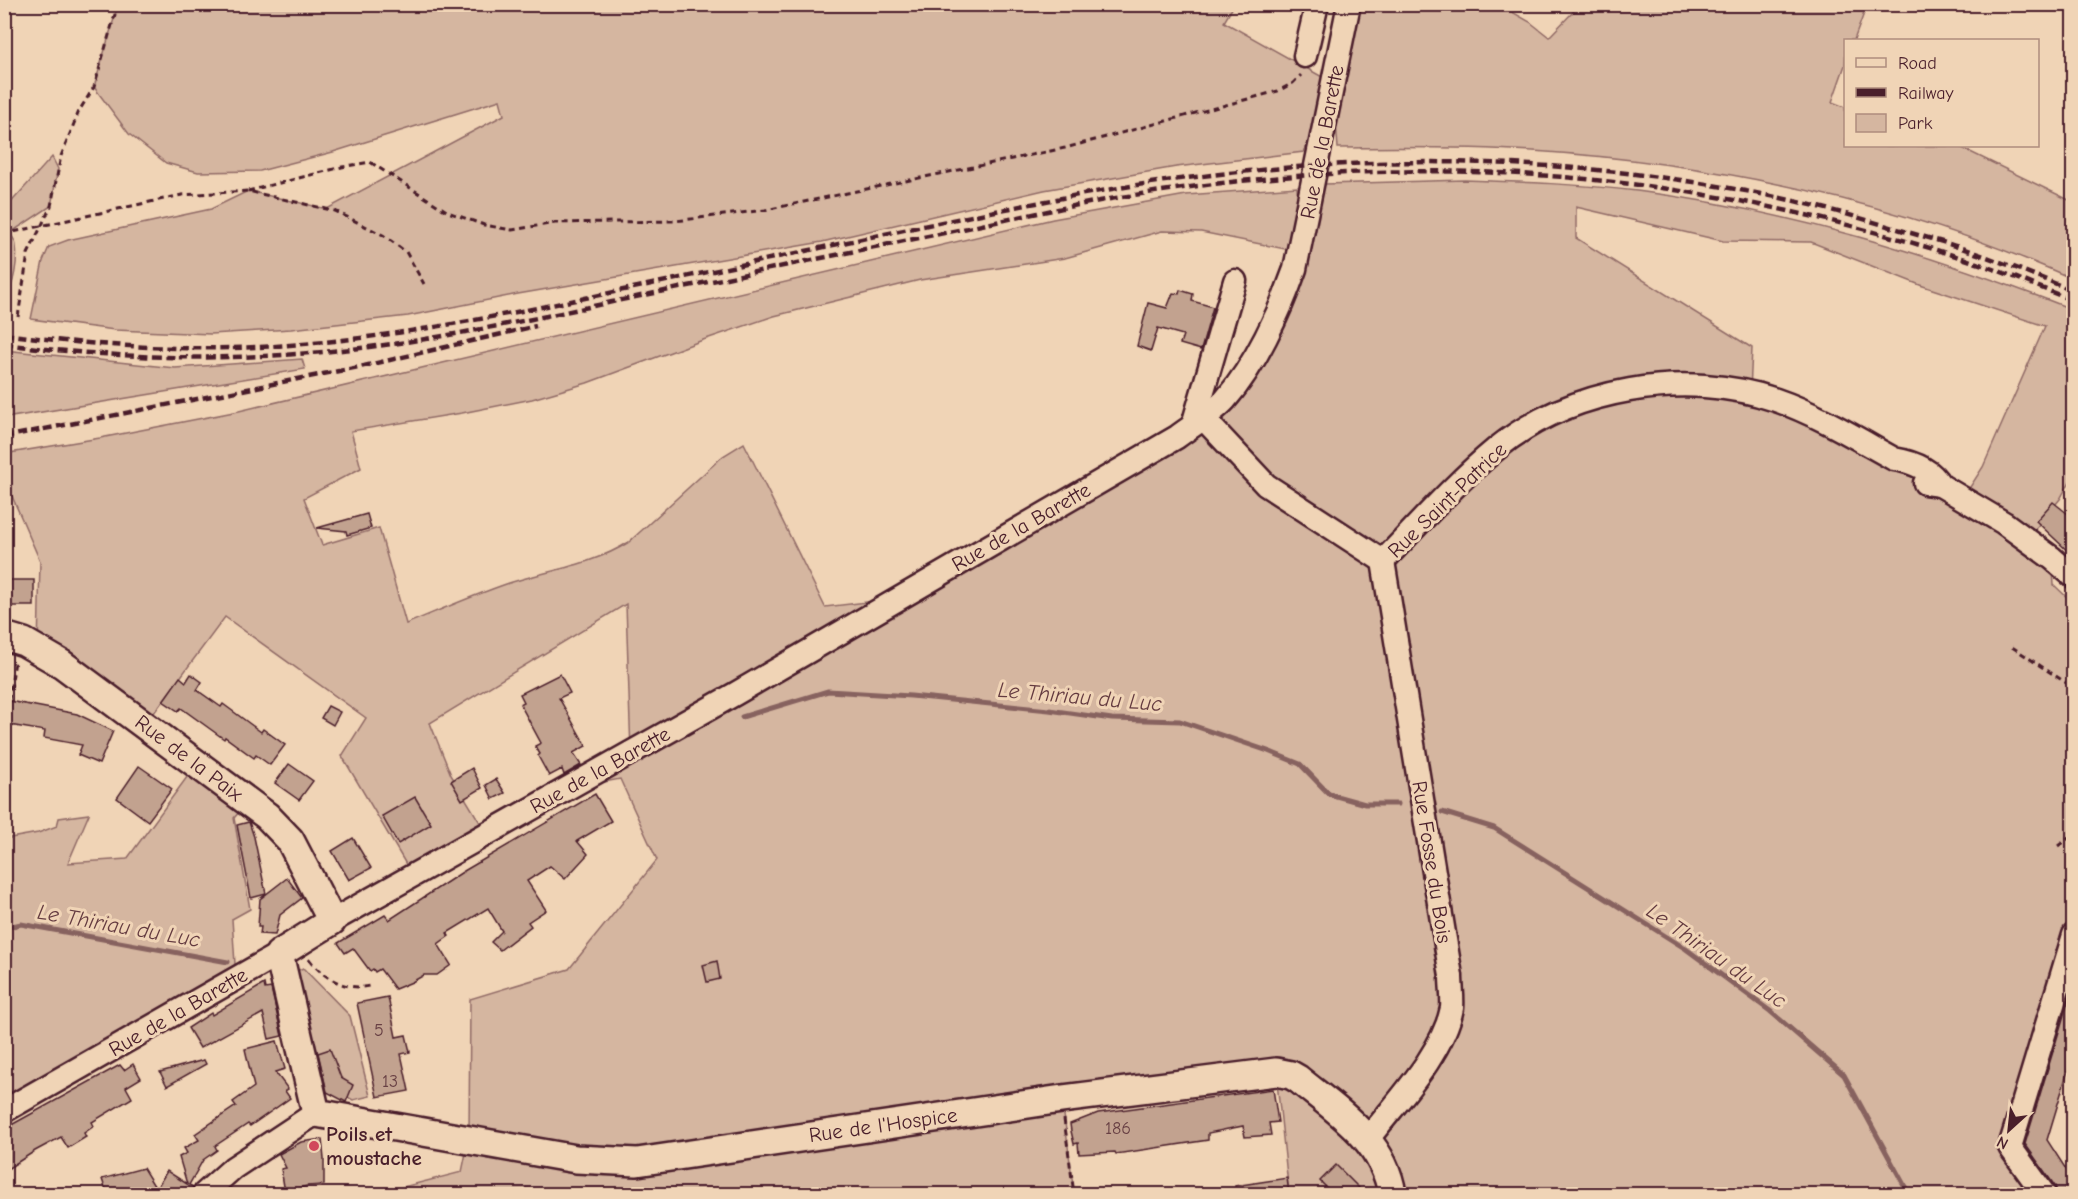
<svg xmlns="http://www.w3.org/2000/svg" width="2078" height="1199" font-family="'Comic Neue',sans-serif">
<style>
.green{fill:#d5b6a0;stroke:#906a66;stroke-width:1.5;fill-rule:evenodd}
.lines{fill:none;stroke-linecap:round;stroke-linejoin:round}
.stream{stroke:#87625f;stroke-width:5}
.building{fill:#c2a28f;stroke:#4a1f2b;stroke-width:1.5}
.minor-casing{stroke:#4a1f2b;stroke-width:27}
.major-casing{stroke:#4a1f2b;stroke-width:32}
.path{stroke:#4a1f2b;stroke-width:3;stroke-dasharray:6 4.5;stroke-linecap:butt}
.minor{stroke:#f0d4b6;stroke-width:22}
.major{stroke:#f0d4b6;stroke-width:27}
.rail{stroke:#4a1f2b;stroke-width:4.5;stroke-dasharray:9 4.5;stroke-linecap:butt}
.poi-dot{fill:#d1495b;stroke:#f0d4b6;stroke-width:2}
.labels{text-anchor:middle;stroke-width:6;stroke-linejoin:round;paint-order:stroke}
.number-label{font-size:18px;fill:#684044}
.street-label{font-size:21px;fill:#4a1f2b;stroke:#f0d4b6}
.poi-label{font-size:21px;font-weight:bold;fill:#4a1f2b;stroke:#f0d4b6;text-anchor:start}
.water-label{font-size:22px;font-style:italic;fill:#643b40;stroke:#f0d4b6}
</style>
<rect width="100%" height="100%" fill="#f0d4b6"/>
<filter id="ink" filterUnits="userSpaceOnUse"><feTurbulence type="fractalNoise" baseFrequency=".0167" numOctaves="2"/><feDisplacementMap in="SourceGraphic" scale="12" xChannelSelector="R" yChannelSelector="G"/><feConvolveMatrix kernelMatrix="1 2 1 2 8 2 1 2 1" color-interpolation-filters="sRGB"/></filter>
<g filter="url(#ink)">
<g class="green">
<path d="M118,5h1116l-10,17 109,61 16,-78h151l30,17 19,15 25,-26 -10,-6h303l-13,35h-8l-1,25 -13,37 13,5 1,39h112l115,56v77c-170,-76 -354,-116 -540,-128 -65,-4 -130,-4 -195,-3l-5,-64 -29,68 -128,15 -132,23 -222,52 -304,52 -110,22 -117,13 -80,5 -96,-4 -84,-11 12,-58 6,-14 19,-7 143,-31 37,-18 79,18 177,-94 -4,-15 -167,52 -73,19 -62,1 -32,-9 -37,-29 -35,-47z"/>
<path d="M52,157l6,12 -7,37 -41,27c2,4 6,8 6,13 2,14 -2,41 -11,51v-88z"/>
<path d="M1465,180c57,2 114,4 172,11 150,19 296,64 437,119l-1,166 -13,23 -34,41 26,18 2,27 20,19 -1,331 -63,212 34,47h-755l-13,-121 -214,26 12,95h-500l-48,-6 1,6h-151l86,-22 7,-33 1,-140 99,-30 88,-109 -37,-81 -53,10 64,-36 -5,-149 -196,119 21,52 36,59 -80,32 -65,-110 24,-38 -141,-101 -80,108 -107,-76 2,-88 -35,-81 -1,-26 96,-16 139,-27 814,-192 133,-24 111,-8 3,63 25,-66zM1576,207l147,34 88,1 109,43 125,41 -62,141 -20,31 -213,-106 2,-44 -176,-110zM1162,231l39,1 99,20 -75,148 -324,198 -76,9 -81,-164 -21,13 -94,86c-36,23 -80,28 -120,41 -35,12 -69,27 -103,41l-27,-96 -57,17 -18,-47 57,-30 -10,-37 111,-18 70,-14 55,-16 116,-43 71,-24 146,-36 145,-22z"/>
<polygon points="4,350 175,368 302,359 305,369 5,418"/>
<polygon points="190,773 241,810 234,818 250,909 232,919 236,979 5,1111 5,839 38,833 57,826 59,818 89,814 68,863 127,859"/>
<polygon points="303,968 350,1016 370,1096 353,1100 327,1086 295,972"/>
</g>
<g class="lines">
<g class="stream">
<polyline points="742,717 828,691 911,696 1049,710 1112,719 1180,721 1268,751 1300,764 1329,794 1365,804 1398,804"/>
<polyline points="1442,812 1494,828 1686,949 1770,1011 1844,1075 1909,1194"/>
<polyline points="4,928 21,924 228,962"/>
</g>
</g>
<g class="building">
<polygon points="1180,290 1193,294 1192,301 1213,307 1201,350 1180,344 1183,335 1158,328 1151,351 1137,346 1148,303 1167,308 1173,293 1179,294"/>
<polygon points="2053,502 2073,518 2073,556 2036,521"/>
<polygon points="367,514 371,528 347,535 346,531 317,528"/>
<rect x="6" y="580" width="28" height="26"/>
<polygon points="191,674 202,682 197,690 221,707 223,704 261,732 263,729 285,745 270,765 256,755 254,758 225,737 224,739 181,708 178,711 163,701 180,677 186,682"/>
<polygon points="560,674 570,693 559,698 586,746 573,753 581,765 564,775 562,769 549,776 538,756 540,754 535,746 541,743 520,704 524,702 520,694"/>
<polygon points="4,700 77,714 113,731 99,764 78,755 82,745 44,738 45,731 4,724"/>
<polygon points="328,706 340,712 333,725 321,718"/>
<polygon points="289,764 313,781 299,800 275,783"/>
<polygon points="139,766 172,789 148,821 117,798"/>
<polygon points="472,768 482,788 462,800 451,781"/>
<polygon points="496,779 505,793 493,799 486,785"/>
<polygon points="595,794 611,821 577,841 588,854 565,879 550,866 527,881 546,910 528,922 531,926 500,950 491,942 502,931 488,908 447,933 449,936 438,944 451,965 437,975 424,975 412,982 395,989 380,969 375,972 373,969 370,971 353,948 345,953 338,943 385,915 389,920 464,871"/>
<polygon points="415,797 431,824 398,844 382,816"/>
<polygon points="249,822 254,837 266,894 251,898 237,825"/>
<polygon points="353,838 371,868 349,880 332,851"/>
<polygon points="287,878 302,898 280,915 275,935 260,934 261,927 258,927 260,899"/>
<polygon points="717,961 720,979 707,982 703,965"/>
<polygon points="264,984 265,989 271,988 282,1036 269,1039 263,1013 200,1048 188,1028 211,1013 212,1015"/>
<polygon points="2071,992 2073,992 2073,1054 2047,1140 2073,1180 2073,1194 2058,1194 2055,1186 2025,1144"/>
<polygon points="388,997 396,1037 406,1035 410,1052 401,1054 409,1091 377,1097 357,1003"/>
<polygon points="277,1041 285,1069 275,1072 288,1089 285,1091 290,1098 250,1126 248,1124 215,1146 217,1150 203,1160 189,1185 193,1187 191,1194 113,1194 105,1188 102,1179 143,1168 156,1189 167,1171 187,1184 179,1157 187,1153 184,1148 199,1140 195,1134 236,1106 233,1102 254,1087 245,1049"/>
<polygon points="330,1049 341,1078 353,1085 346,1102 327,1092 318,1053"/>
<polygon points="204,1060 206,1064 167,1086 160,1072"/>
<polygon points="133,1064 141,1078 126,1087 132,1098 92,1122 94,1126 84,1133 86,1137 68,1148 61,1137 35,1151 4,1171 4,1129 120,1065 124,1070"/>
<polygon points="1273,1089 1278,1122 1269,1123 1271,1135 1245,1137 1243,1126 1208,1133 1208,1140 1116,1154 1115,1152 1079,1154 1078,1143 1074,1144 1071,1131 1070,1124 1098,1113"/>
<polygon points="322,1139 324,1159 324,1185 307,1186 285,1192 281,1169 286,1168 279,1154 301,1142"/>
<polygon points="1336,1165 1365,1194 1333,1194 1320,1181"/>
<polygon points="1287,1178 1289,1194 1236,1194 1235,1186"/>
</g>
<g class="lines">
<g class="minor-casing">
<g id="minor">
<polyline points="1305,56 1317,4"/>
<polyline points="1204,419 1266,485 1383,561"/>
<polyline points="1193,425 1235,281"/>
<polyline points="1925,483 1940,485 2004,523 2052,558 2074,577"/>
<path d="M1383,561c37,-38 72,-78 113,-112 74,-61 190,-80 280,-49 41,14 80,38 118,59 18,3 37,10 46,26"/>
<path d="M332,921l403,-227 442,-257c16,-12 34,-22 48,-37 30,-34 55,-88 70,-131l54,-265"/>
<polyline points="4,1111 279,954"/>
<path d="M1368,1139c29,-38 75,-85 84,-131 1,-10 -1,-22 -1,-32l-68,-415"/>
<polyline points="204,1194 233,1168 316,1113"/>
<polyline points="2044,1194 2010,1147 2074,935"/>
</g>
</g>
<g class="major-casing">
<path id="major" d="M4,636l20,6 38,22 205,152 23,24 42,81 -53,33 37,159 260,46 61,3 425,-63 214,-27 15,3 7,4c39,32 86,61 94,115"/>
</g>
<g class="path">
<polyline points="248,191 342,167 370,162 448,212 484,225 512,230 555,223 675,221 765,210 1065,148 1278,91 1293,83 1301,75"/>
<polyline points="4,234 182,195 248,191 335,211 383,235 406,252 424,284"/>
<polyline points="18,317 28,254 51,206 61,156 79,111 94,87 118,4"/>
<polyline points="2012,647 2074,688"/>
<path d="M2066,684c6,-10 9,-17 1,-27"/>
<polyline points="4,731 15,661"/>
<polyline points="2058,846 2074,834"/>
<path d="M309,959c14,19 37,32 60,27"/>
<polyline points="1064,1119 1074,1194"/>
</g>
<use href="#minor" class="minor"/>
<use href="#major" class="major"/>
<g class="rail">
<path d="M4,334c84,11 169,17 254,13 127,-6 251,-33 375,-59 148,-31 296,-65 445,-93 230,-42 464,-46 693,1 45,9 90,22 133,35 24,7 48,13 71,22 33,11 66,25 99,38"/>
<path d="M4,344c112,15 225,18 338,6 91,-9 181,-29 270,-48 111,-23 221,-47 332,-69 72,-15 144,-32 218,-42 277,-41 537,-18 803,68 37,12 73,28 109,42"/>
<polyline points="4,437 364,366 536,326"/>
</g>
</g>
</g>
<circle class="poi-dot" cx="314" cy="1146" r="6"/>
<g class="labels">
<g class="number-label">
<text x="379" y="1036">5</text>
<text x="390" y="1087">13</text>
<text x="1118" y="1134">186</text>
</g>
<g class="street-label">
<text transform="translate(1322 142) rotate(-79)" y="7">Rue de la Barette</text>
<text transform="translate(1447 500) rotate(-44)" y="7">Rue Saint-Patrice</text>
<text transform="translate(1021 527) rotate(-30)" y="7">Rue de la Barette</text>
<text transform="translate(189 758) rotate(37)" y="7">Rue de la Paix</text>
<text transform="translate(600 770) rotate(-29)" y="7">Rue de la Barette</text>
<text transform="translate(1432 862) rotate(81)" y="7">Rue Fosse du Bois</text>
<text transform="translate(178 1012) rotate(-30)" y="7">Rue de la Barette</text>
<text transform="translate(883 1125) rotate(-8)" y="7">Rue de l'Hospice</text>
</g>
<g class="poi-label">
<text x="326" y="1141">Poils et<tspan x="326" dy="24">moustache</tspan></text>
</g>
<g class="water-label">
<text transform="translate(1080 696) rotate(5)" y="8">Le Thiriau du Luc</text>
<text transform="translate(119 925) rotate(10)" y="8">Le Thiriau du Luc</text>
<text transform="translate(1717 955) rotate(35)" y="8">Le Thiriau du Luc</text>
</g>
</g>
<rect width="2078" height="1199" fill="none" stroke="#f0d4b6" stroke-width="24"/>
<rect x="12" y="12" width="2054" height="1175" fill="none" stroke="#4a1f2b" stroke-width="2" filter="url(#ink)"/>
<rect x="1844" y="39" width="195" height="108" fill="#f0d4b6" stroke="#ae8c7e" stroke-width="1.5"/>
<rect x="1856" y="58" width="30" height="9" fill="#f0d4b6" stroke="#ae8c7e" stroke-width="1.5"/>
<text x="1898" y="69" font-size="18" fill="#4a1f2b">Road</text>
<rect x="1856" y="88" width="30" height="9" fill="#4a1f2b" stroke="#ae8c7e" stroke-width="1.5"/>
<text x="1898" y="99" font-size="18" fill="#4a1f2b">Railway</text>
<rect x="1856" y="114" width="30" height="18" fill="#d5b6a0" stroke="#ae8c7e" stroke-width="1.5"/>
<text x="1898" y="129" font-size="18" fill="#4a1f2b">Park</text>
<g transform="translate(2009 1130) rotate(207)" stroke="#f0d4b6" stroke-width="4.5" paint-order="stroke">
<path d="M0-4.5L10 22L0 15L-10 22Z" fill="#4a1f2b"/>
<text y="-9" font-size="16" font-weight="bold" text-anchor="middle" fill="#4a1f2b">N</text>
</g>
</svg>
